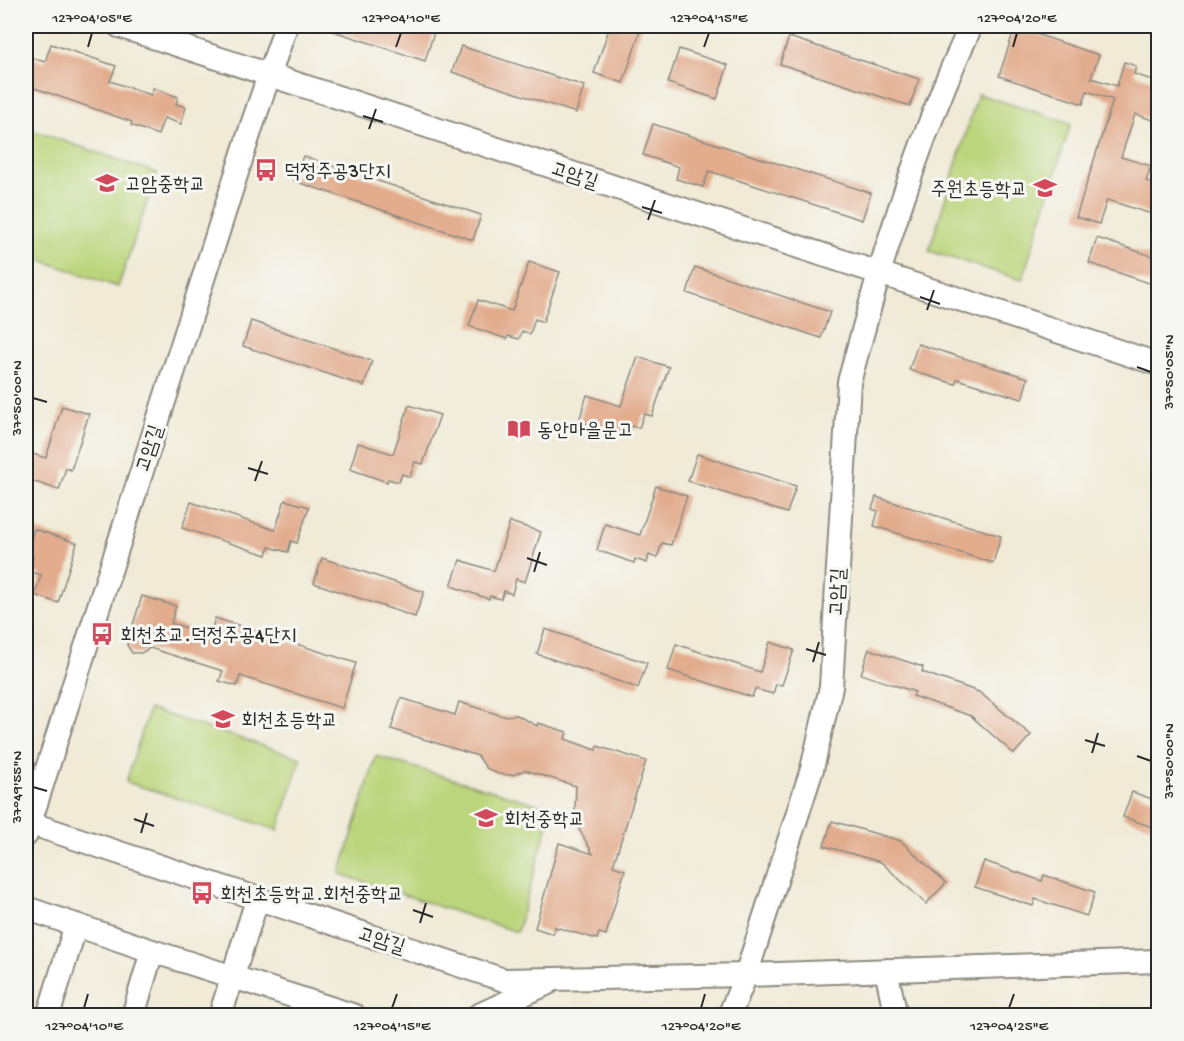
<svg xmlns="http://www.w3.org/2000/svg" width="1184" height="1041" font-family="'Gochi Hand','Poor Story',sans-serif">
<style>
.green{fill:#bbd57b;stroke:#738053;stroke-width:1.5}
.building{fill:#e2ac8d}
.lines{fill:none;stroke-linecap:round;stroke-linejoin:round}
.minor-casing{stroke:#8e8a80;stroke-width:26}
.minor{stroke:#fff;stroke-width:22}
.ticks{fill:none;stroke:#2b2b2b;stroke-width:2}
.labels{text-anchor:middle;stroke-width:6;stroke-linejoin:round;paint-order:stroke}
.poi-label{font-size:20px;fill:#2b2b2b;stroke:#f6f6f2;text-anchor:start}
.street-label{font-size:20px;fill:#2b2b2b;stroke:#f6f6f2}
.neatline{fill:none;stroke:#2b2b2b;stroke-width:2}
.ticks-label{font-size:15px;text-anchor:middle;fill:#2b2b2b}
</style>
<rect width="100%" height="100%" fill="#f6f6f2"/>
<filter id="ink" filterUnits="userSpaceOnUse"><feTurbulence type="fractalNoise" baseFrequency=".0167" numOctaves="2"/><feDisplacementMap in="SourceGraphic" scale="12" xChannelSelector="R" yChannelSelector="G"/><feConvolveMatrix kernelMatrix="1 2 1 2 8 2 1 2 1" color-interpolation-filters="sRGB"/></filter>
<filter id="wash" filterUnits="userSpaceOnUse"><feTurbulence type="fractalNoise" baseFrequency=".008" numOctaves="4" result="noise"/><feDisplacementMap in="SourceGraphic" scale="24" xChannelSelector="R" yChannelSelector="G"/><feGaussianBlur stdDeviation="1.35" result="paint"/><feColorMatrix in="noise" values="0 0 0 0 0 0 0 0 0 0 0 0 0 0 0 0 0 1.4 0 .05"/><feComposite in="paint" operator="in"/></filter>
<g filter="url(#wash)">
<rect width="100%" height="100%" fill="#f0ead6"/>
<g class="green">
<polygon points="978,94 1071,123 1022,280 929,251"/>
<polygon points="26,128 157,173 118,287 26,255"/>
<polygon points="149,709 301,758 278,830 126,782"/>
<polygon points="376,756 544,806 550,818 517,932 340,874"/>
</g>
<g id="blocks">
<g class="building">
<polygon points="324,26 436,26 425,61 324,28"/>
<polygon points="610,26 642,26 623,83 594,73"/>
<polygon points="1015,27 1099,55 1091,78 1117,86 1124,62 1136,66 1134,74 1158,82 1158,122 1135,114 1121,157 1151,166 1146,181 1158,185 1158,216 1107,200 1099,224 1076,217 1113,100 1087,91 1083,104 999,76"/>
<polygon points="789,37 919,79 910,106 780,64"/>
<polygon points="51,44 116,66 110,81 151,95 153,88 178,97 176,104 186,107 181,124 164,118 158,135 131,125 132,122 26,85 26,56 45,62"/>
<polygon points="461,46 584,86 576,113 452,72"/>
<polygon points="679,49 728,65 717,99 668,83"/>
<polygon points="653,124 871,193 862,220 709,171 703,187 676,179 679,167 643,155"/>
<polygon points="303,156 481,215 473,240 294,181"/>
<polygon points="1097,238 1158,258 1158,286 1089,263"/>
<polygon points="529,262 560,272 543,322 535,319 530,334 522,331 519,339 508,336 507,339 469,326 478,300 512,311"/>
<polygon points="695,267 830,312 821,338 687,293"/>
<polygon points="251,321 372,361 364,386 243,346"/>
<polygon points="918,344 1028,378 1022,399 957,379 955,384 909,370"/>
<polygon points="638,357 669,367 652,416 644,414 639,428 631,426 628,434 617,431 616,434 579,421 587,395 621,406"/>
<polygon points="409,405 440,415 423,464 415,462 410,477 402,474 399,482 388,479 387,482 350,469 358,443 393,454"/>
<polygon points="62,406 89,414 71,470 66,468 59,490 26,479 26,452 46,458"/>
<polygon points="697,454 796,486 787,513 688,481"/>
<polygon points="656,486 687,496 671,545 662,543 657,558 649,555 647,563 635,559 634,563 597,550 605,524 640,535"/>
<polygon points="876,497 1001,536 993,563 874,526 878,511 872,509"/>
<polygon points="285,500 309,507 297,543 291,541 288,552 269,547 267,555 182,528 191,502 275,530"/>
<polygon points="510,522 541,532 525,582 516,579 512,594 504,591 501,599 490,596 489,599 451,586 460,560 494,571"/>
<polygon points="34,529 77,543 58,603 35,595 41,575 28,571 33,557 26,555"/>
<polygon points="322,558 424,592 415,617 314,583"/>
<polygon points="142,596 176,606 171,623 210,635 215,618 356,663 342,708 240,676 237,686 219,681 223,671 150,648 141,653 132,653 127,645 128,641"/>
<polygon points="545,629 647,663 638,688 537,654"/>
<polygon points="770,642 794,650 782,685 776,684 773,694 755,689 752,697 668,670 676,644 760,672"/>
<polygon points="869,649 923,667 922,672 979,692 1031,735 1014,754 971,716 913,696 915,692 861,674"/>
<polygon points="401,698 455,715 459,702 503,716 517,715 537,726 538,723 567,732 565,739 596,750 597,746 646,761 613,866 625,870 606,935 599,933 597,939 555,927 553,934 535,928 559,843 593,854 579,829 575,809 576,786 525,770 512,775 498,774 486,768 478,756 391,729"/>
<polygon points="1132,792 1158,801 1158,829 1123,817"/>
<polygon points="832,821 901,841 946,883 926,904 881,862 824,846"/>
<polygon points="984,861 1042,881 1044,875 1095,892 1087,916 1035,899 1033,906 975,887"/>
</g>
</g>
</g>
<g filter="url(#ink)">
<use href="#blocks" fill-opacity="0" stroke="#8e8a80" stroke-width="1.5"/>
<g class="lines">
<g class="minor-casing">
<g id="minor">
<path d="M971,26c-38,80 -66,163 -92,247l279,91"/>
<polyline points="26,822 504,980 746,975 812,769 831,687 849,382 879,273 119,26"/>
<polyline points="26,835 252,125 286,26"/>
<polyline points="26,908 152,951 355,1016"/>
<polyline points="886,970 896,1016"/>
<polyline points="48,1016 76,925"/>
<polyline points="133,1016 152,951"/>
<polyline points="220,1016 258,897"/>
<polyline points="477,1016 548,983"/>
<polyline points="729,1016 746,975 1158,961"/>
</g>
</g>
<use href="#minor" class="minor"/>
</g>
</g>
<path class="ticks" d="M88,47l4,-14M396,47l5,-14M704,47l5,-14M1013,47l4,-14M363,116l20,6M369,129l7,-20M642,207l20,6M648,220l7,-20M920,297l20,7M927,310l7,-20M1137,367l14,5M33,398l14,4M248,468l20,6M255,481l7,-20M527,558l20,7M534,572l6,-20M806,649l20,6M813,662l6,-20M1085,740l20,6M1092,753l6,-20M1137,756l14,5M33,787l14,4M134,819l20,7M141,833l6,-20M413,910l20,7M420,923l6,-20M84,1008l4,-14M392,1008l5,-14M701,1008l4,-14M1009,1008l5,-14"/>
<defs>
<g id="bus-bare" transform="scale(1.8)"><path d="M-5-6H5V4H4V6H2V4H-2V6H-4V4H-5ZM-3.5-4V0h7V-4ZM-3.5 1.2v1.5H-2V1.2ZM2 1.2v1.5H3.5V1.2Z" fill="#d1495b" stroke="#f6f6f2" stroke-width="2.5" paint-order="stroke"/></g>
<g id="school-bare" transform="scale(1.8)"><path d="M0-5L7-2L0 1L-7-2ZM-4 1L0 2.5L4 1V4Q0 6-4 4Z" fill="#d1495b" stroke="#f6f6f2" stroke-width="2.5" paint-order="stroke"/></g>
<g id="library-bare" transform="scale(1.8)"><path d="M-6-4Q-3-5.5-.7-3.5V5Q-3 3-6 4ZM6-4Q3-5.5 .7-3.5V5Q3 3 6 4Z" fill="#d1495b" stroke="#f6f6f2" stroke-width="2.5" paint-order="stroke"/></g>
</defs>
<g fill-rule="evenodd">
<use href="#bus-bare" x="266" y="170"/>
<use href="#school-bare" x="107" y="183"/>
<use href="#school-bare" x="1045" y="188"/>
<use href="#library-bare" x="519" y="429"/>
<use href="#bus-bare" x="102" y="634"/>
<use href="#school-bare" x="223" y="719"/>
<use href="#school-bare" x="486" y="818"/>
<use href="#bus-bare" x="202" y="893"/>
</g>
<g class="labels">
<g class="poi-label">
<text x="284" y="177">덕정주공3단지</text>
<text x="125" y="190">고암중학교</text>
<text x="1027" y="195" text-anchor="end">주원초등학교</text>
<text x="537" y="436">동안마을문고</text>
<text x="120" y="641">회천초교.덕정주공4단지</text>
<text x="241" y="726">회천초등학교</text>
<text x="504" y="825">회천중학교</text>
<text x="220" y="900">회천초등학교.회천중학교</text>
</g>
<g class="street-label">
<text transform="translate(575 174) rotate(18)" y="7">고암길</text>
<text transform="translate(148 448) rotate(-72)" y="7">고암길</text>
<text transform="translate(836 592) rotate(-87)" y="7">고암길</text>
<text transform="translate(382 939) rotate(18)" y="7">고암길</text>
</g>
</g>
<rect width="1184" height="1041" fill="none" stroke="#f6f6f2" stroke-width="66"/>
<rect x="33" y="33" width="1118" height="975" class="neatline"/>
<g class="ticks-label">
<text x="92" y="22">127°04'05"E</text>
<text x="401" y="22">127°04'10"E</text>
<text x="709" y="22">127°04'15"E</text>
<text x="1017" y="22">127°04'20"E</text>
<text transform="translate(1168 372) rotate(-90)" y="5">37°50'05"N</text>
<text transform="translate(16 398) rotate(-90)" y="5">37°50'00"N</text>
<text transform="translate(1168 761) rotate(-90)" y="5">37°50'00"N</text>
<text transform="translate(16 787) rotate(-90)" y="5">37°49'55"N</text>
<text x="84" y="1030">127°04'10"E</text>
<text x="392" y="1030">127°04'15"E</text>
<text x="701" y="1030">127°04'20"E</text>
<text x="1009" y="1030">127°04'25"E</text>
</g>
</svg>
